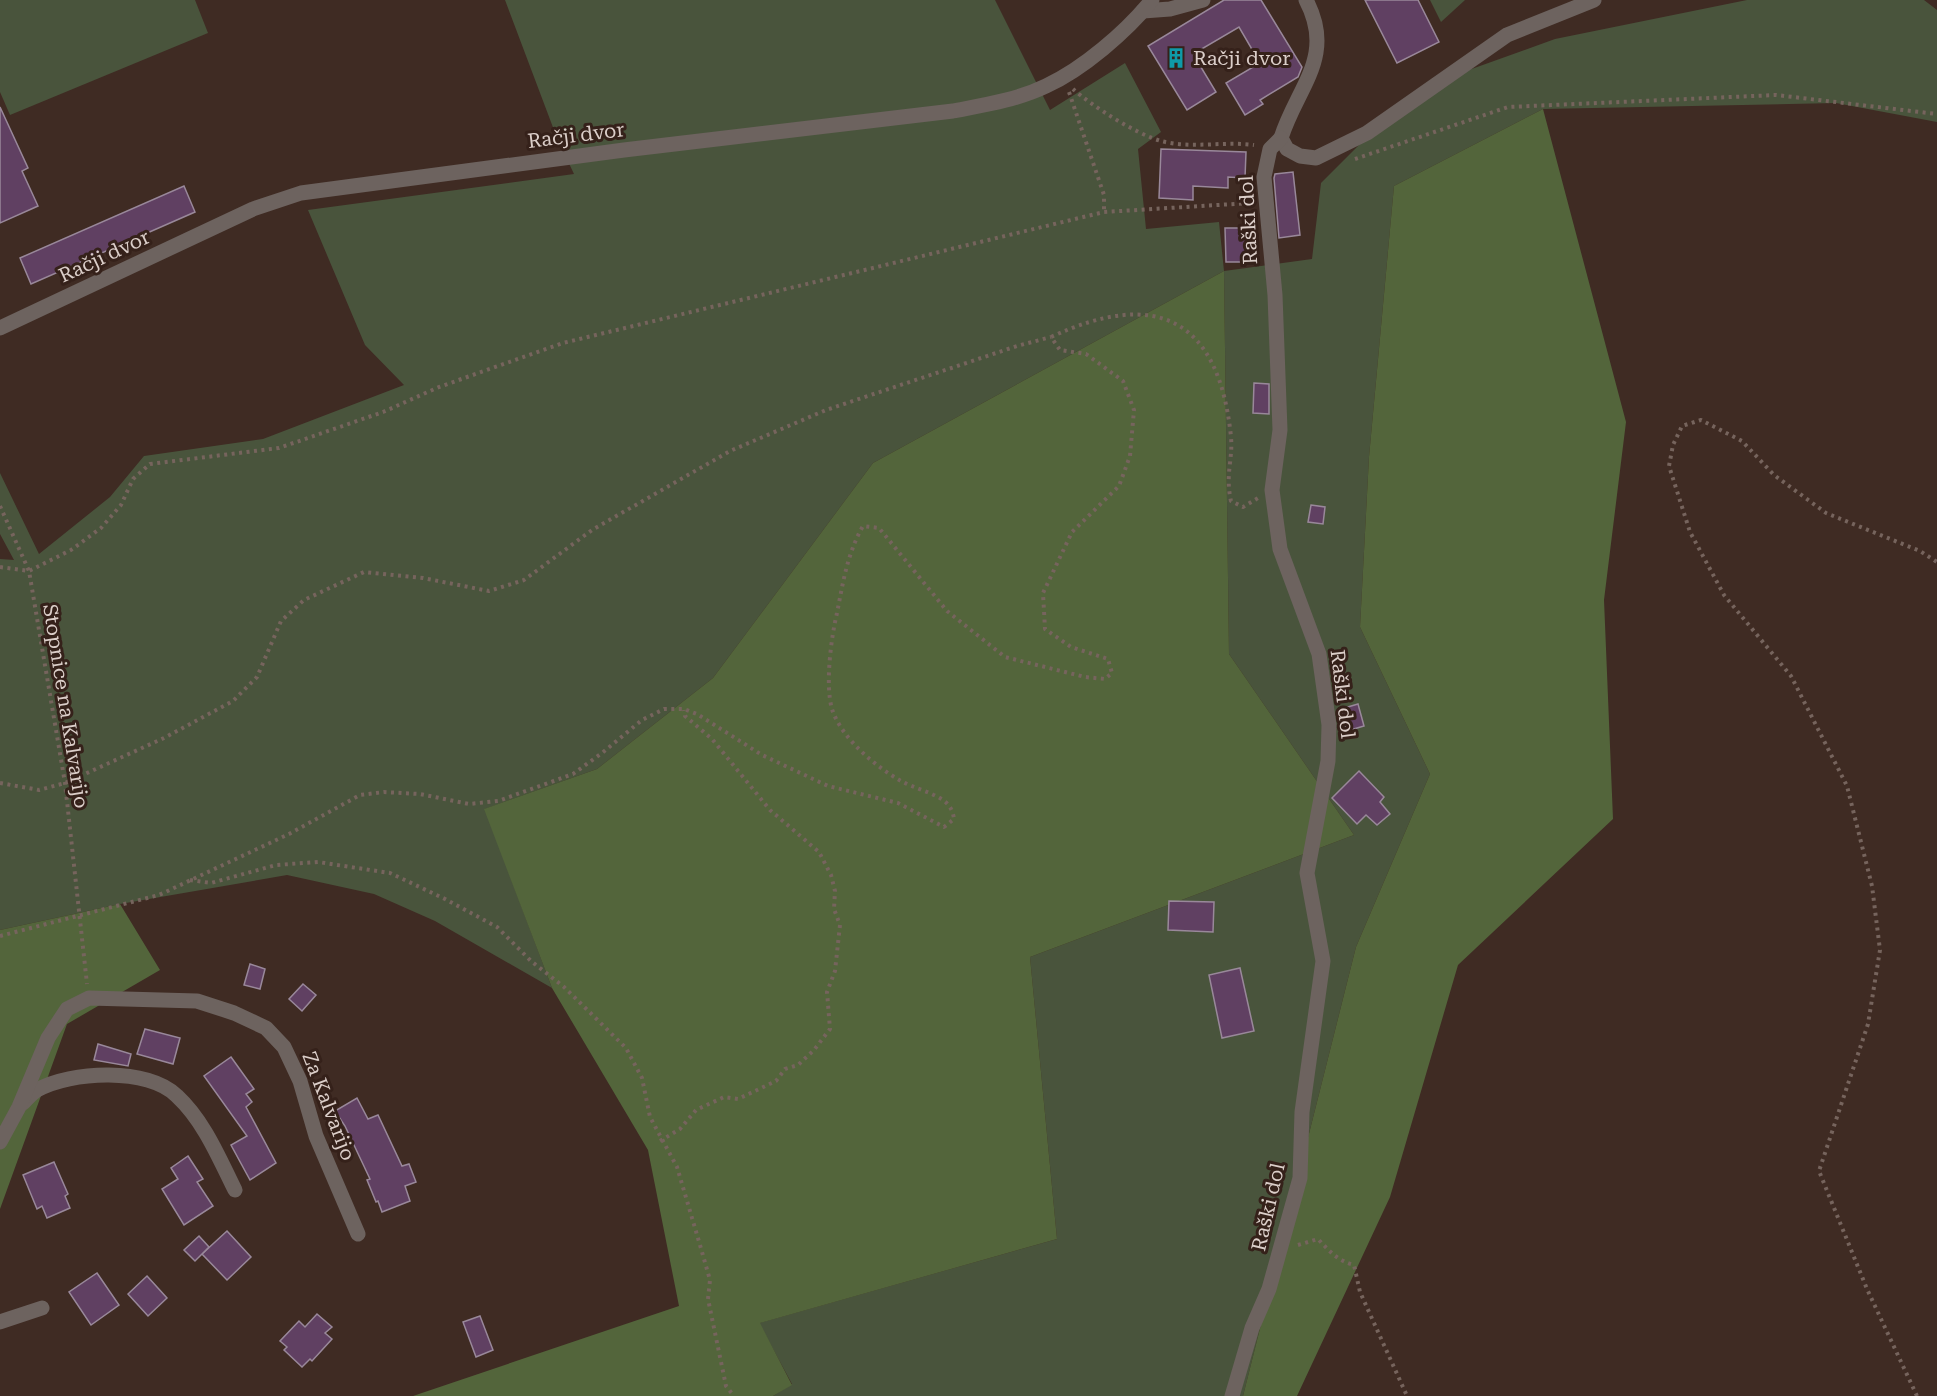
<svg xmlns="http://www.w3.org/2000/svg" width="1937" height="1396" font-family="'Roboto Serif',serif">
<style>
.green{fill:#49543c}
.forest{fill:#53653b}
.building{fill:#604062;stroke:#99889a;stroke-width:1.5}
.lines{fill:none;stroke-linecap:round;stroke-linejoin:round}
.path{stroke:#76645d;stroke-width:4;stroke-dasharray:3 4.5;stroke-linecap:butt}
.minor{stroke:#6d635f;stroke-width:15}
.labels{text-anchor:middle;stroke-width:6;stroke-linejoin:round;paint-order:stroke}
.poi-label{font-size:20px;fill:#dbcec9;stroke:#35211a;text-anchor:start}
.street-label{font-size:20px;fill:#dbcec9;stroke:#35211a}
</style>
<rect width="100%" height="100%" fill="#3f2b23"/>
<g class="green">
<polygon points="0,0 195,0 208,33 10,115 0,92"/>
<polygon points="505,0 995,0 1050,110 1125,63 1161,132 1138,149 1146,229 1219,222 1224,271 1312,259 1321,183 1376,128 1466,71 1555,39 1747,0 1924,0 1937,10 1937,122 1836,103 1543,109 1394,186 1369,457 1360,627 1430,774 1356,947 1243,1396 773,1396 792,1384 759,1323 1057,1239 1030,957 1354,835 1229,654 1224,271 873,463 713,678 597,769 485,809 552,988 435,921 374,894 287,875 120,904 0,930 0,559 14,560 0,534 0,473 39,554 110,497 144,456 263,439 404,385 365,345 308,210 574,174 557,138"/>
<polygon points="1430,0 1465,0 1441,22"/>
</g>
<g class="forest">
<polygon points="1543,109 1626,422 1604,600 1613,819 1458,965 1390,1197 1297,1396 1243,1396 1356,947 1430,774 1360,627 1369,457 1394,186"/>
<polygon points="1224,271 1229,654 1354,835 1030,957 1057,1239 760,1323 792,1385 773,1396 413,1396 679,1306 648,1150 552,988 484,809 597,769 713,678 873,463"/>
<polygon points="120,904 160,970 67,1024 0,1209 0,930"/>
</g>
<g class="building">
<polygon points="1224,0 1261,0 1302,67 1298,77 1260,100 1263,104 1245,115 1226,83 1260,63 1239,27 1193,54 1216,92 1187,110 1148,46"/>
<polygon points="1365,0 1418,0 1439,42 1397,63"/>
<polygon points="0,107 28,168 22,171 38,206 0,223"/>
<polygon points="1161,149 1246,152 1245,178 1228,177 1228,188 1193,186 1193,200 1159,198"/>
<polygon points="1293,172 1300,235 1279,238 1274,178 1275,174"/>
<polygon points="184,186 195,212 31,284 20,258"/>
<polygon points="1225,228 1247,228 1248,262 1226,262"/>
<polygon points="1254,383 1269,384 1269,414 1253,413"/>
<polygon points="1311,505 1325,507 1323,524 1308,522"/>
<polygon points="1358,704 1364,726 1347,731 1341,709"/>
<polygon points="1359,771 1384,797 1380,802 1390,814 1377,825 1366,815 1357,824 1332,798"/>
<polygon points="1169,901 1214,902 1213,932 1168,930"/>
<polygon points="250,964 265,969 260,989 244,985"/>
<polygon points="1240,968 1254,1031 1222,1038 1209,975"/>
<polygon points="303,984 316,995 302,1011 289,999"/>
<polygon points="145,1029 180,1038 173,1064 137,1054"/>
<polygon points="98,1044 131,1054 128,1066 94,1060"/>
<polygon points="231,1057 254,1089 246,1094 252,1102 246,1107 276,1163 250,1180 231,1145 247,1136 204,1076"/>
<polygon points="357,1098 368,1119 378,1115 402,1166 409,1164 416,1182 405,1186 410,1201 382,1212 378,1201 376,1202 367,1180 370,1179 345,1126 335,1111"/>
<polygon points="188,1156 203,1179 197,1182 213,1206 184,1225 162,1189 178,1179 171,1168"/>
<polygon points="54,1162 68,1194 65,1196 70,1208 47,1218 42,1206 37,1209 23,1175"/>
<polygon points="227,1231 251,1257 227,1280 202,1254"/>
<polygon points="199,1236 209,1247 195,1261 184,1250"/>
<polygon points="97,1273 119,1305 91,1325 69,1292"/>
<polygon points="147,1276 167,1298 148,1316 128,1294"/>
<polygon points="317,1314 332,1327 325,1333 332,1339 312,1361 310,1359 302,1367 284,1350 287,1347 280,1341 299,1321 305,1327"/>
<polygon points="480,1316 493,1350 476,1357 463,1322"/>
</g>
<g class="lines">
<g class="path">
<path d="M1073,89c19,17 63,45 88,52 30,8 63,0 93,4"/>
<polyline points="1069,92 1104,195 1104,212"/>
<polyline points="1355,159 1508,107 1776,95 1937,114"/>
<polyline points="0,506 29,571 65,783 87,984"/>
<polyline points="0,567 29,571 71,550 101,528 121,505 133,479 150,464 279,448 383,412 439,387 563,343 1104,212 1250,203"/>
<polyline points="0,783 39,790 65,783 164,738 233,701 257,677 281,621 304,600 364,572 423,578 489,591 524,580 592,530 730,451 826,410 1017,346 1051,337"/>
<polyline points="190,880 211,883 276,865 318,862 390,873 445,899 497,927 531,961 564,987 626,1048 642,1078 650,1117 677,1167 700,1245 710,1280 708,1299 726,1386 734,1396"/>
<path d="M0,936l159,-41 130,-61 71,-39 24,-3 36,2 49,10 29,-3 75,-27 29,-21 40,-33 22,-11h20l13,5 65,41 66,31 70,17 46,24 10,-8c-1,-8 -4,-14 -11,-19 -12,-8 -29,-12 -42,-19 -25,-14 -60,-43 -69,-72 -7,-24 -1,-71 5,-96 6,-30 10,-59 26,-87l16,2 68,83 58,46 80,20 20,2 7,-6 -4,-14 -37,-12 -26,-18 -2,-36 29,-61 47,-46 11,-30 4,-46 -11,-29 -37,-27 -26,-4 -9,-13c105,-49 168,-19 180,100 2,23 -6,37 0,64l12,6 15,-9"/>
<polyline points="660,1141 680,1129 696,1110 724,1097 738,1099 776,1081 785,1069 798,1065 814,1050 830,1029 827,992 835,971 840,925 834,909 835,891 831,875 819,852 770,810 712,739 685,716 684,710"/>
<path d="M1298,1245l20,-6c11,12 20,22 36,26l6,27 47,104"/>
<polyline points="1917,1396 1867,1289 1819,1171 1868,1024 1880,950 1872,886 1847,786 1791,676 1724,595 1690,532 1669,466 1673,445 1682,426 1701,420 1742,441 1774,475 1826,513 1920,551 1937,562"/>
</g>
<g class="minor">
<path d="M1306,0c30,57 -9,87 -25,138l6,11 13,7 16,2 51,-25 140,-98 87,-35"/>
<polyline points="1143,11 1170,9 1203,0"/>
<path d="M0,328l253,-119 48,-16 323,-43 329,-39c31,-6 64,-11 93,-25 37,-17 80,-54 106,-86"/>
<path d="M23,1103c4,-4 9,-10 14,-13 34,-19 111,-23 140,6 27,25 42,62 58,94"/>
<polyline points="0,1142 19,1107 48,1038 67,1009 89,998 197,1001 234,1013 266,1028 284,1047 300,1081 316,1136 358,1234"/>
<polyline points="0,1322 42,1308"/>
<polyline points="1232,1396 1252,1328 1269,1289 1300,1178 1302,1112 1323,961 1307,873 1328,761 1329,725 1319,654 1280,549 1272,490 1280,430 1275,295 1264,177 1270,149 1281,138"/>
</g>
</g>
<defs>
<g id="building-bare" transform="scale(1.62)"><path d="M-4-6H4V6H1V3H-1V6H-4ZM-2.5-4.3h1.7v1.8h-1.7ZM.8-4.3h1.7v1.8H.8ZM-2.5-1h1.7V.8h-1.7ZM.8-1h1.7V.8H.8Z" fill="#0f9aa8" stroke="#35211a" stroke-width="2.5" paint-order="stroke"/></g>
</defs>
<g fill-rule="evenodd">
<use href="#building-bare" x="1176" y="58"/>
</g>
<g class="labels">
<g class="poi-label">
<text x="1193" y="65">Račji dvor</text>
</g>
<g class="street-label">
<text transform="translate(576 135) rotate(-7)" y="7">Račji dvor</text>
<text transform="translate(1248 220) rotate(-93)" y="7">Raški dol</text>
<text transform="translate(104 256) rotate(-25)" y="7">Račji dvor</text>
<text transform="translate(1343 694) rotate(83)" y="7">Raški dol</text>
<text transform="translate(66 706) rotate(81)" y="7">Stopnice na Kalvarijo</text>
<text transform="translate(329 1106) rotate(69)" y="7">Za Kalvarijo</text>
<text transform="translate(1268 1207) rotate(-77)" y="7">Raški dol</text>
</g>
</g>
</svg>
